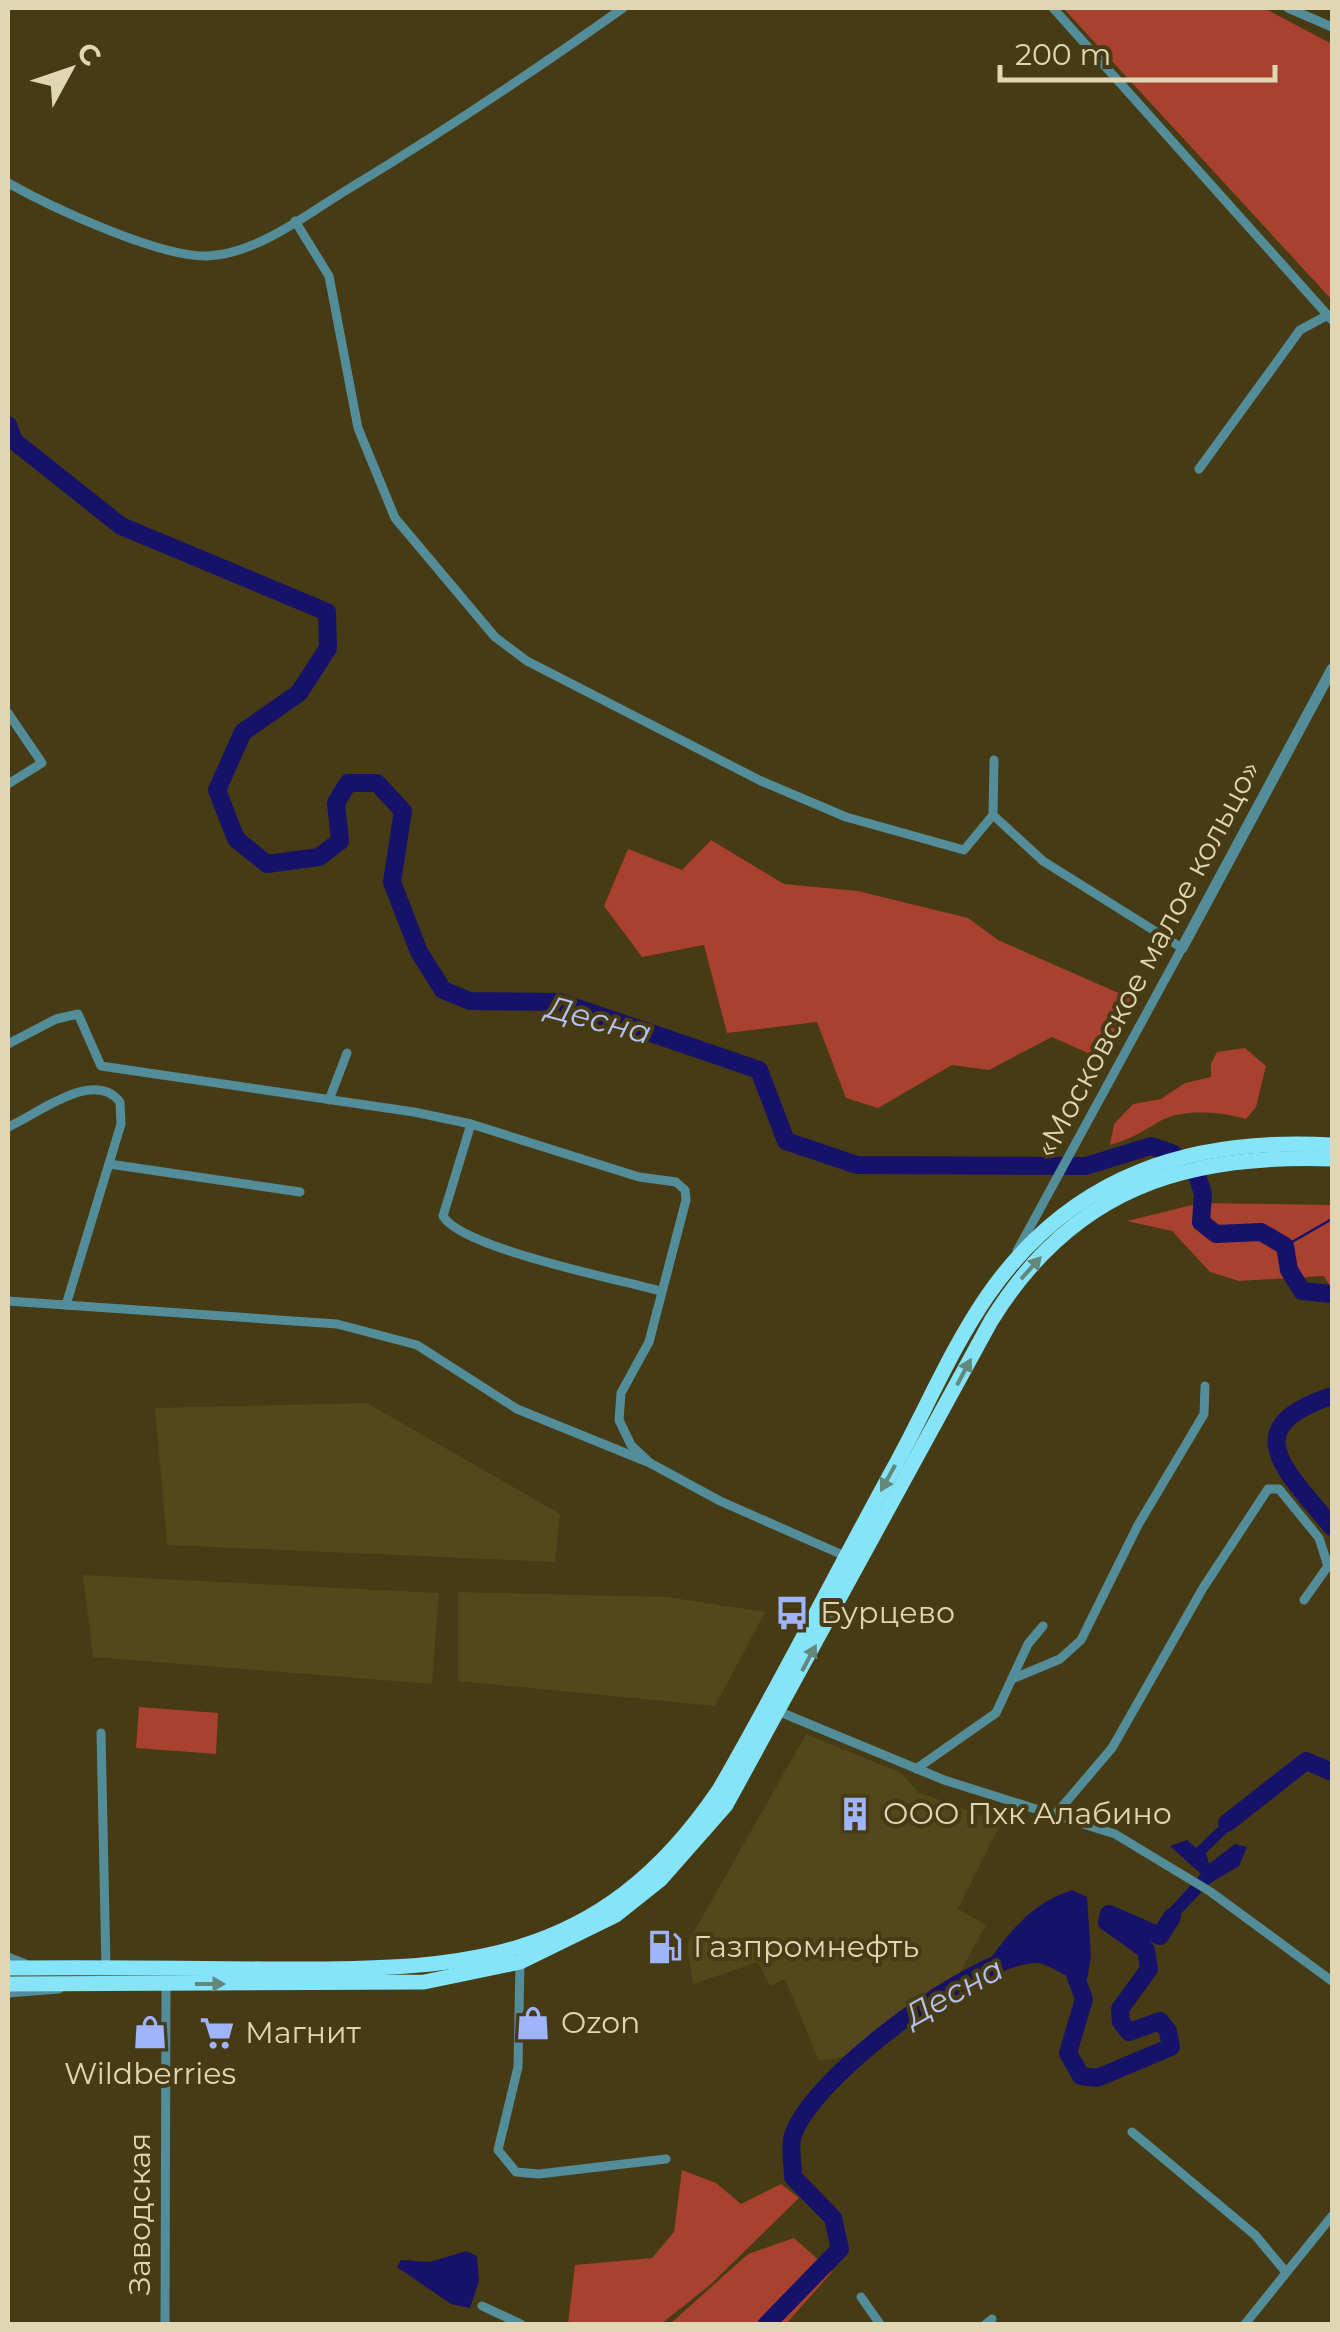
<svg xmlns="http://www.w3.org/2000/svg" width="1340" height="2332" font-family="Montserrat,sans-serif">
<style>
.built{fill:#53471b}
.green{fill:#a8412d}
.water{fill:#161269}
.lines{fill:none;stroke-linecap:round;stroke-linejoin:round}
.stream{stroke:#161269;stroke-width:2.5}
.river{stroke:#161269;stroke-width:18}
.minor{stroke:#528d99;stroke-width:9}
.tertiary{stroke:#528d99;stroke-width:11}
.trunk{stroke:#86e4f8;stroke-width:15}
.oneway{fill:#63877b}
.labels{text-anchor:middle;stroke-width:8;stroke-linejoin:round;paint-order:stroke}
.street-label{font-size:30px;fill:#e1d6b3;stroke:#463b14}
.poi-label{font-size:30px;fill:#e1d6b3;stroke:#463b14;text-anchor:start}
.water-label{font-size:32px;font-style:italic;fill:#b4c1f1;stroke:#463b14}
</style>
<rect width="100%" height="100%" fill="#463b14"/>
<g class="built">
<polygon points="367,1403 560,1514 555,1562 167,1545 155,1408"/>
<polygon points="83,1575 439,1593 432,1684 93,1657"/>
<polygon points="458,1592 667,1597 765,1612 715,1706 458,1681"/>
<polygon points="806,1734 901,1773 918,1792 1001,1823 958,1909 986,1925 957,1978 899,2011 846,2057 819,2061 785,1979 770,1986 758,1962 693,1984 687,1944"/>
</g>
<g class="green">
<polygon points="1063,8 1264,8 1332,44 1332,300"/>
<polygon points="711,840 784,884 858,891 968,918 998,940 1130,998 1128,1010 1099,1058 1052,1037 989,1070 952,1065 878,1108 846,1098 817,1022 727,1033 704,945 642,957 604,906 628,849 682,870"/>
<path d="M1245,1048l21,18 -10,41 -10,12c-24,-7 -62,-11 -86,2 -18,11 -29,18 -50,24l4,-21 19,-20 28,-5 24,-16 26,-6v-13l6,-12z"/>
<polygon points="1200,1203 1332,1205 1332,1290 1324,1276 1239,1281 1210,1272 1172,1231 1127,1221"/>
<polygon points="139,1707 218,1713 216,1754 136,1748"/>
<polygon points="682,2170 716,2183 741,2204 781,2184 799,2198 710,2285 661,2324 568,2324 575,2265 652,2258 674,2232"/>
<polygon points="794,2238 832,2272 786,2324 670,2324 748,2254"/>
</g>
<g class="water">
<polygon points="1238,1808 1246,1808 1247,1813 1206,1853 1209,1864 1235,1844 1247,1847 1239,1866 1209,1884 1160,1936 1159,1920 1201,1874 1170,1846 1187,1840 1196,1848"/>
<path d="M1072,1890l15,7 4,60 -8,45 -10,-33c-45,-22 -52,-14 -96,8 28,-38 49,-72 95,-87z"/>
<polygon points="466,2251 477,2256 479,2281 470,2308 451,2304 397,2267 401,2260 430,2262"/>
</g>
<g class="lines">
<polyline class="stream" points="1285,1246 1332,1219"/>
<g class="river">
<polyline points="8,425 14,441 121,526 327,612 328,648 299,693 243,732 217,790 236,839 267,864 319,857 340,841 336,803 348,783 377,783 403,811 392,882 419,952 443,990 470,1001 560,1002 759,1070 786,1141 857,1165 1086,1166 1151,1146 1172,1153 1197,1175 1203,1194 1201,1222 1216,1234 1261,1232 1285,1246 1289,1270 1302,1291 1332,1294"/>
<path d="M1332,1396c-99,32 -44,76 0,131"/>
<polyline points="1227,1823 1306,1761 1332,1772"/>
<path d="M767,2324l73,-75 -7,-31 -40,-41c0,-11 -3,-27 -1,-38 14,-59 187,-187 246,-185 11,0 25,11 35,15l11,30 -16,54 13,23 16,2 74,-31 -3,-16 -8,-10 -31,11 -8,-10 -1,-13 29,-40 -3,-19 -39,-28 2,-8 51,22 12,-19"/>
</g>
<g class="minor">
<polyline points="1053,8 1332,320"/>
<polyline points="1288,8 1332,27"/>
<path d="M8,183c43,24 150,74 199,73 51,-2 101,-43 143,-68 94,-57 184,-117 273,-180"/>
<polyline points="295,221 329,276 358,428 395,518 495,637 527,661 761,781 846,817 964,850 993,815"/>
<polyline points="1199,469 1300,330 1328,315"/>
<polyline points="8,713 42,763 8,784"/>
<polyline points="994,760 993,815 1043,861 1182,948 1017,1251"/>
<polyline points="8,1044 56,1019 78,1014 101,1066 414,1112 471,1124 639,1177 676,1182 685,1190 686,1200 649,1342 621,1393 619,1420 631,1445 650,1463"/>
<polyline points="329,1100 347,1053"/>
<path d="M471,1124l-28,92c18,32 174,63 217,75"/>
<path d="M8,1127c30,-13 86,-59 112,-25l1,22 -55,181"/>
<polyline points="109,1164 300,1192"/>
<polyline points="8,1301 337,1324 417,1345 517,1409 650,1463 720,1501 845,1556"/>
<polyline points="1012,1679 1060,1659 1081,1640 1138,1525 1204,1414 1205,1386"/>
<polyline points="780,1712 944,1780 1115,1834 1211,1892 1332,1981"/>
<polyline points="101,1733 106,1967"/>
<polyline points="916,1769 996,1713 1028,1644 1043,1626"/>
<polyline points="1055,1815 1112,1748 1203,1588 1268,1489 1279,1489 1319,1538 1328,1566 1304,1600"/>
<polyline points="8,1957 28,1965"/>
<polyline points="520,1962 518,2067 498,2150 516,2172 539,2174 666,2159"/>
<polyline points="8,1993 59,1989"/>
<polyline points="1132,2132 1255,2235 1285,2271"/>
<polyline points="861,2297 880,2324"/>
<polyline points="482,2306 521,2324"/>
<polyline points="165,2324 166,1984"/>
<polyline points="986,2324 992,2319"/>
<polyline points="1245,2324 1332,2216"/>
</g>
<polyline class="tertiary" points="1182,948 1332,669"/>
<g class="trunk">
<path d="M8,1968c85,-1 171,0 257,1 195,1 333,-1 454,-179 62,-107 118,-219 178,-328 30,-55 55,-115 91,-167 84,-121 204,-158 344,-150"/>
<path d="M8,1984l416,-2 96,-20 96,-47 44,-35 66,-75 265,-484c82,-133 193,-167 341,-162"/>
</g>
</g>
<defs><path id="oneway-solid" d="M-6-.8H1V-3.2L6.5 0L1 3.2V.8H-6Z" transform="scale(2.5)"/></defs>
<g class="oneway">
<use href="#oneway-solid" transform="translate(1031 1268) rotate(-48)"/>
<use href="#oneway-solid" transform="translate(964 1372) rotate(-62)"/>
<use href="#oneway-solid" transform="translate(888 1478) rotate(119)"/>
<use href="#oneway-solid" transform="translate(809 1658) rotate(-62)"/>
<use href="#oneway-solid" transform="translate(210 1984)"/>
</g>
<defs>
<g id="bus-bare" transform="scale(2.7)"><path d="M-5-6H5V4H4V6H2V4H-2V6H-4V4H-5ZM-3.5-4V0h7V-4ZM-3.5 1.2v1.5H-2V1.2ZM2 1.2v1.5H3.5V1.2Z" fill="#a0b3fd" stroke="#463b14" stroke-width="2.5" paint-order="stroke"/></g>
<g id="building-bare" transform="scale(2.7)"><path d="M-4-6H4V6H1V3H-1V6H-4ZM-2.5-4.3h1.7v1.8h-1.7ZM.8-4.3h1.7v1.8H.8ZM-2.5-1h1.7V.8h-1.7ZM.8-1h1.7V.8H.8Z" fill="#a0b3fd" stroke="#463b14" stroke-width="2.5" paint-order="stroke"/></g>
<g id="fuel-bare" transform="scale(2.7)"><path d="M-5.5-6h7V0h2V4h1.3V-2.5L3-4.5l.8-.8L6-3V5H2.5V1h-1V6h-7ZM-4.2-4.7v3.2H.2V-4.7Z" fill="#a0b3fd" stroke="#463b14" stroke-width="2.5" paint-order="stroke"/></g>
<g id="shop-bare" transform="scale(2.7)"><path d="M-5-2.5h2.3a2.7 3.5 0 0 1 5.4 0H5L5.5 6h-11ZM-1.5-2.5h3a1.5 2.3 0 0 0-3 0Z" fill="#a0b3fd" stroke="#463b14" stroke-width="2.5" paint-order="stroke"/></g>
<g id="supermarket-bare" transform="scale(2.7)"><path d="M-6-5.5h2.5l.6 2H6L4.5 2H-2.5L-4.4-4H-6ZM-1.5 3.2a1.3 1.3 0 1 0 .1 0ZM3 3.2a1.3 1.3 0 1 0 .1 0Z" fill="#a0b3fd" stroke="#463b14" stroke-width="2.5" paint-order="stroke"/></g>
</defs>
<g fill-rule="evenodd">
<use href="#bus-bare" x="792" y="1613"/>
<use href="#building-bare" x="855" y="1814"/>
<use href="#fuel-bare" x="665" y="1947"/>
<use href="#shop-bare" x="533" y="2023"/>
<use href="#shop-bare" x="150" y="2032"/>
<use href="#supermarket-bare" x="217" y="2033"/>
</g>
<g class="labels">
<g class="street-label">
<text transform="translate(1148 959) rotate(-62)" y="10">«Московское малое кольцо»</text>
<text transform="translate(140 2214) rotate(-90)" y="10">Заводская</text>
</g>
<g class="poi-label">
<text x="820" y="1623">Бурцево</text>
<text x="883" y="1824">ООО Пхк Алабино</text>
<text x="693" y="1957">Газпромнефть</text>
<text x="561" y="2033">Ozon</text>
<text x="245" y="2043">Магнит</text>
<text x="150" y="2084" text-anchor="middle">Wildberries</text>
</g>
<g class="water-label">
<text transform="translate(599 1020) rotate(15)" y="11">Десна</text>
<text transform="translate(954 1992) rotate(-29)" y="11">Десна</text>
</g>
</g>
<rect width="1340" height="2332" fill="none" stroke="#e1d6b3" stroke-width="20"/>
<g transform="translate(70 70) rotate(50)" stroke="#463b14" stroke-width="8" paint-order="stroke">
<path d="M0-8L18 38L0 25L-18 38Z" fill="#e1d6b3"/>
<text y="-15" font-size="28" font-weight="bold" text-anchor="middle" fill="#e1d6b3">С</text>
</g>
<path d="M1000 65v15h275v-15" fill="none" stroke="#e1d6b3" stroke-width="5"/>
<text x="1015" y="65" font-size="30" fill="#e1d6b3" stroke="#463b14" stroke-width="8" paint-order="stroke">200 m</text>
</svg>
